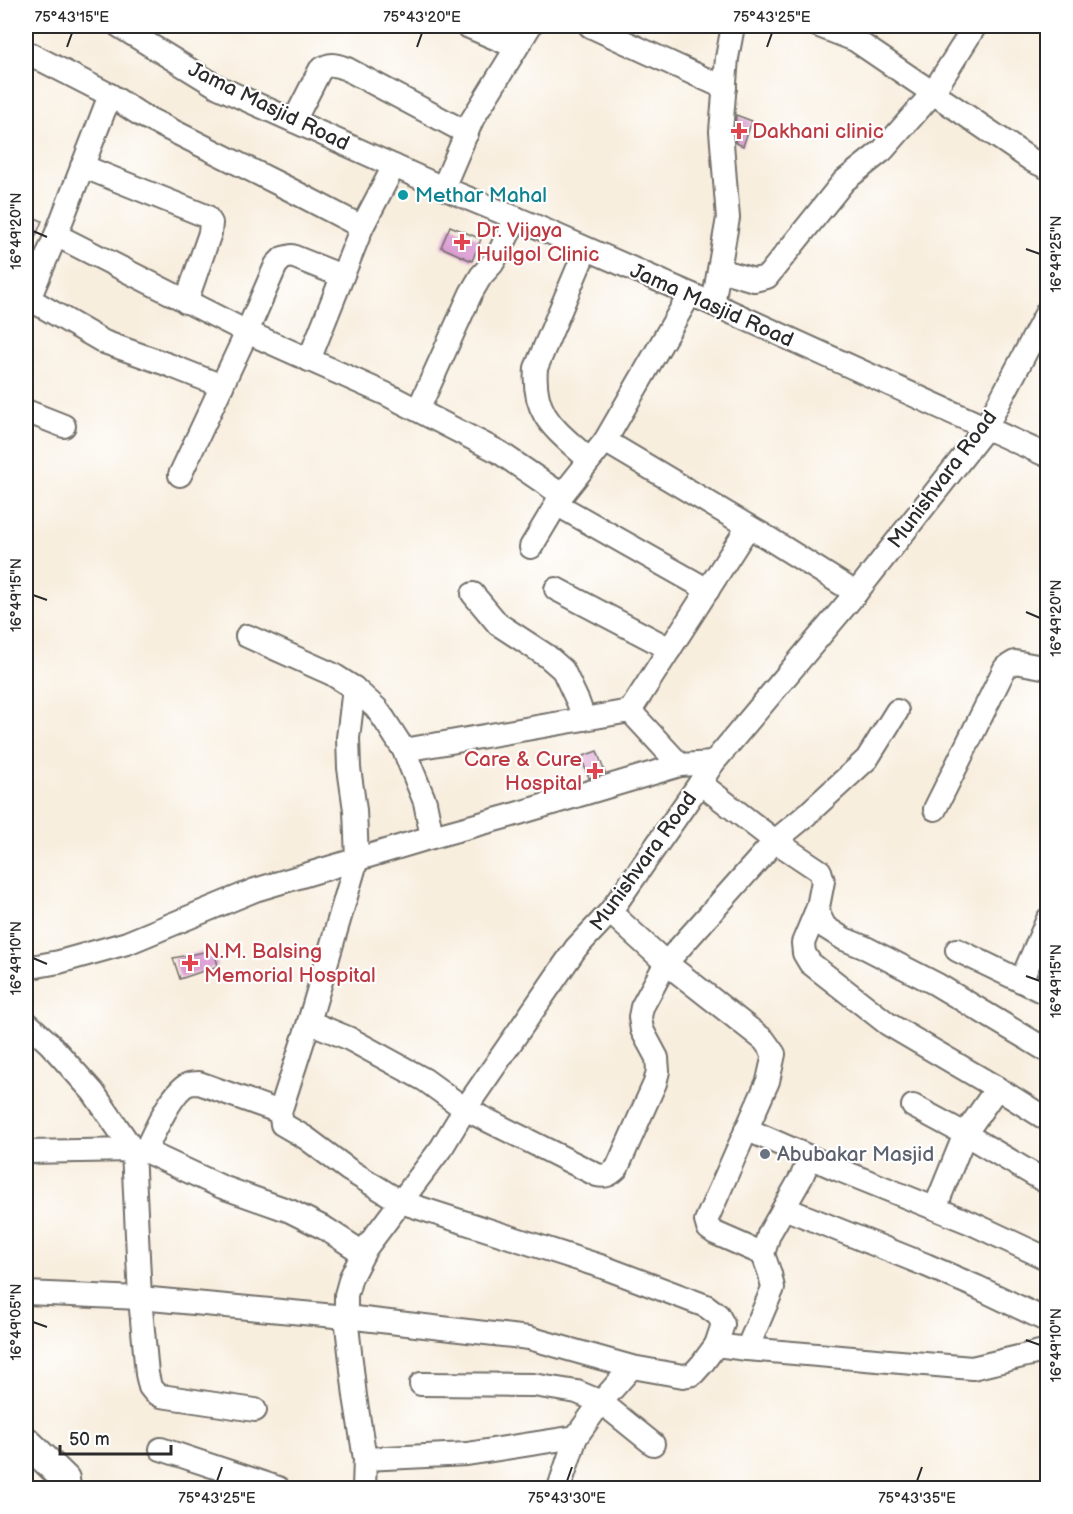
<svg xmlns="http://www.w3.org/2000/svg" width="1073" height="1514" font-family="'Balsamiq Sans',sans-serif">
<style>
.building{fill:#da9bd1}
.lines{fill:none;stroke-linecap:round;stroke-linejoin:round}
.minor-casing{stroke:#736f6a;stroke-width:26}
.major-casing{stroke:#736f6a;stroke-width:32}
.minor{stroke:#fff;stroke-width:22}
.major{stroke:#fff;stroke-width:28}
.ticks{fill:none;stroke:#2b2b2b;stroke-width:2}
.health-dot{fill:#e0444e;stroke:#fff;stroke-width:2}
.culture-dot{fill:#0f9aa8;stroke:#fff;stroke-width:2}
.worship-dot{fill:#6b7280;stroke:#fff;stroke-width:2}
.labels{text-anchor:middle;stroke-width:4.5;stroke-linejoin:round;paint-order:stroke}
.street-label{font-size:21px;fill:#2b2b2b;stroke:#fff}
.health-label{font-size:21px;fill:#be3a42;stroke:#fff;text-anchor:start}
.culture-label{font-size:21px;fill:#0d838f;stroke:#fff;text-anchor:start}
.worship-label{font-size:21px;fill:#5b616d;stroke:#fff;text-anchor:start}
.neatline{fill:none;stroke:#2b2b2b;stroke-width:2}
.ticks-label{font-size:15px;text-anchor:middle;fill:#2b2b2b}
</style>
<rect width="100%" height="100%" fill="#fff"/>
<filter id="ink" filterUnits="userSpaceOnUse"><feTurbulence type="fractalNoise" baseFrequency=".0167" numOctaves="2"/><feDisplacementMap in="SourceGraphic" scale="12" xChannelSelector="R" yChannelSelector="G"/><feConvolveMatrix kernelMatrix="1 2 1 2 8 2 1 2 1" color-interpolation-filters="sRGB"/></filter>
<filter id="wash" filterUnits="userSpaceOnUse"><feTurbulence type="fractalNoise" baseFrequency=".008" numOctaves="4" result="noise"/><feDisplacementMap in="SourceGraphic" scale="24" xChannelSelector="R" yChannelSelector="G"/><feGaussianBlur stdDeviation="1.35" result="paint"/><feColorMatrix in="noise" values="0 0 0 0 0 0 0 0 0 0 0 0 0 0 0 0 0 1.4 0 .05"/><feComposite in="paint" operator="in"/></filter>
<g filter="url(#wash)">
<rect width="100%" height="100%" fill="#f8eede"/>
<g id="blocks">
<g class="building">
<polygon points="736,115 752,121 743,146 736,143 735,131"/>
<polygon points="26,214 42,221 26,260"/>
<polygon points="450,226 481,239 472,261 441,247"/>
<polygon points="597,751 605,773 589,778 581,757"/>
<polygon points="214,950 218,966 180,979 173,958"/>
</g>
</g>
</g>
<g filter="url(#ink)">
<use href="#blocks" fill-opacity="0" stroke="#736f6a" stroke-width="1.5"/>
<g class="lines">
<g class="minor-casing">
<g id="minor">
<polyline points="119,26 218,87 443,188 535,226 713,304 1048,456"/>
<polyline points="467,26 516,47"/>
<polyline points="590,26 725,88"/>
<polyline points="819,26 855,40 1033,161 1048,168"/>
<polyline points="26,54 30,54 110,95 141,115 289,189 362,227"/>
<path d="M294,121l26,-51c11,-8 16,-5 27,-1l120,64"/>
<polyline points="82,166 206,216 211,223 210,233 186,302"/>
<polyline points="443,188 472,120 530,26"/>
<polyline points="56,235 247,332 386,394 499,452 562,495"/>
<path d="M586,249l-50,119c-4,49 21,62 53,92"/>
<polyline points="720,270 754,280 767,277 844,181 883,150 932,94 975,26"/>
<polyline points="26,297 104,342 169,365 222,386"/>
<polyline points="26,304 29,299 56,235 110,95"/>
<polyline points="713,304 728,218 721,131 727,58 733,26"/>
<polyline points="309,360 362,227 394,166"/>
<polyline points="418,410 471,293 481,276 492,264 501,249 516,218"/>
<polyline points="26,411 64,426"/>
<polyline points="605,441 768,538 856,593"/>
<polyline points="180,475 247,332 276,265 283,258 292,256 342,276"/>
<polyline points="556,504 708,590"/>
<polyline points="531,547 562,495 605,441 690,294"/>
<polyline points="556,589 670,649"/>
<polyline points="473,594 498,624 547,656 563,670 578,702 584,719"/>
<polyline points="247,636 332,674 354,688 376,708 384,719 404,750 425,802 432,837"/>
<polyline points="354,688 348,738 349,768 355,810 357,859 309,1022 280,1112 282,1124 306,1138 349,1170 401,1202 603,1267 706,1306 718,1315 723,1324 716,1345"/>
<polyline points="404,750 630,711"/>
<polyline points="680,765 630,711 748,527"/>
<polyline points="700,783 775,841 820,871 823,881 818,907 819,915 825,927 844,939 866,948 936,984 1048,1051"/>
<polyline points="935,809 1005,668 1015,662 1048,668"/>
<polyline points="818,907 803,943 804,953 810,963 888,1024 997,1088 1048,1120"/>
<polyline points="610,912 666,963 764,1040 774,1054 768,1081 706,1221 708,1228 715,1233 763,1254"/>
<polyline points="957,950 1048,994"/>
<polyline points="26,968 59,962 127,943 255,890 432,837 509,816 680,765 713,763"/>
<polyline points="1021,981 1048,919"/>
<polyline points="26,1022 50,1044 93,1092 133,1150 140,1298 147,1374 150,1387 154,1392 161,1396 255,1410"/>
<path d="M309,1022l39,16 77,42 40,29 132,66c9,2 13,0 20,-7l38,-85 3,-12 -1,-13 -15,-28 -2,-13 2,-10 24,-44 109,-122 28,-23 64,-59 30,-48"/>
<polyline points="913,1106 965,1134 1048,1183"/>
<polyline points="746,1129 837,1169 971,1223 1048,1259"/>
<path d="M145,1151c8,-16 27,-61 44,-67 3,-1 6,-1 10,-1l81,29"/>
<polyline points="26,1152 133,1150 145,1151 222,1187 290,1211 326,1229 363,1253"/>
<polyline points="784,1208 926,1265 977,1287 1048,1321"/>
<polyline points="935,1208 965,1134 997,1088"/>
<polyline points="26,1293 140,1298 346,1317 529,1338 632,1367 683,1376 693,1374 702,1364 716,1345 747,1349 972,1368 1048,1350"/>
<polyline points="747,1349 773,1288 770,1274 763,1254 769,1234 801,1178 810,1158"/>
<polyline points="421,1384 533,1385 577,1392 601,1402 653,1444"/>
<polyline points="161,1449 278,1488"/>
<polyline points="365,1459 467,1454 576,1437 601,1402 632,1367"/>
<polyline points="364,1488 365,1459 355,1396 346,1317 346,1295 351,1277 366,1248 442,1147 465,1109 576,948 610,912 700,783 713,763 856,593 985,429 1048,310"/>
<polyline points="559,1488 576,1437"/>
</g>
</g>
<g class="major-casing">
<polyline id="major" points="26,1441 65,1479 66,1488"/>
</g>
<use href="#minor" class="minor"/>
<use href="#major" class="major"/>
</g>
</g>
<path class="ticks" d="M67,47l5,-14M417,47l5,-14M767,47l5,-14M33,231l14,6M1026,249l14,5M33,595l14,5M1026,612l14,6M33,958l14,6M1026,976l14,5M33,1322l14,5M1026,1340l14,5M217,1481l5,-14M567,1481l5,-14M917,1481l5,-14"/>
<g class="health-dot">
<path d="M736 122h6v6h6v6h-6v6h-6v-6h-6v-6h6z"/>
<path d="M459 233h6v6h6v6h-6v6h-6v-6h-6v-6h6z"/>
<path d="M592 762h6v6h6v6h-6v6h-6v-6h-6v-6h6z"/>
<path d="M187 954h6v6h6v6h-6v6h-6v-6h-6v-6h6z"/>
</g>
<circle class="culture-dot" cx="403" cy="195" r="6"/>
<circle class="worship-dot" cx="765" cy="1154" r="6"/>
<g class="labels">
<g class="street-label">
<text transform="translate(269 106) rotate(26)" y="7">Jama Masjid Road</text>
<text transform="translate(712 305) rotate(24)" y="7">Jama Masjid Road</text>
<text transform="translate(942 479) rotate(-53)" y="7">Munishvara Road</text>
<text transform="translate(643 861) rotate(-54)" y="7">Munishvara Road</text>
</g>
<g class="health-label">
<text x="752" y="138">Dakhani clinic</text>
<text x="476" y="237">Dr. Vijaya<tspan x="476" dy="24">Huilgol Clinic</tspan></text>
<text x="582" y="766" text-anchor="end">Care &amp; Cure<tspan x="582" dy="24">Hospital</tspan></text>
<text x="204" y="958">N.M. Balsing<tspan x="204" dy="24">Memorial Hospital</tspan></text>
</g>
<g class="culture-label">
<text x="415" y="202">Methar Mahal</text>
</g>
<g class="worship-label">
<text x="777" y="1161">Abubakar Masjid</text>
</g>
</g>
<rect width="1073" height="1514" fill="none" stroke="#fff" stroke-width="66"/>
<path d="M60 1445v9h111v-9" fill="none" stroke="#2b2b2b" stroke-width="3"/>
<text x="69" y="1445" font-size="18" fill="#2b2b2b" stroke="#ffffff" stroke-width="4.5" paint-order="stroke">50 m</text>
<rect x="33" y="33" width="1007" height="1448" class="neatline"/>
<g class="ticks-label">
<text x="72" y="22">75°43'15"E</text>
<text x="422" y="22">75°43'20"E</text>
<text x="772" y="22">75°43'25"E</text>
<text transform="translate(16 231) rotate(-90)" y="5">16°49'20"N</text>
<text transform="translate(1056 254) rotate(-90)" y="5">16°49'25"N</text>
<text transform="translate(16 595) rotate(-90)" y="5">16°49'15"N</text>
<text transform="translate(1056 618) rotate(-90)" y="5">16°49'20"N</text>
<text transform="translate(16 958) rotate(-90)" y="5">16°49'10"N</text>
<text transform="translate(1056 981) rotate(-90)" y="5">16°49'15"N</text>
<text transform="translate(16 1322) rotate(-90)" y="5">16°49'05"N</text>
<text transform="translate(1056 1345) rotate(-90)" y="5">16°49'10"N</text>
<text x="217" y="1503">75°43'25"E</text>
<text x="567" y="1503">75°43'30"E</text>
<text x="917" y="1503">75°43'35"E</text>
</g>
</svg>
